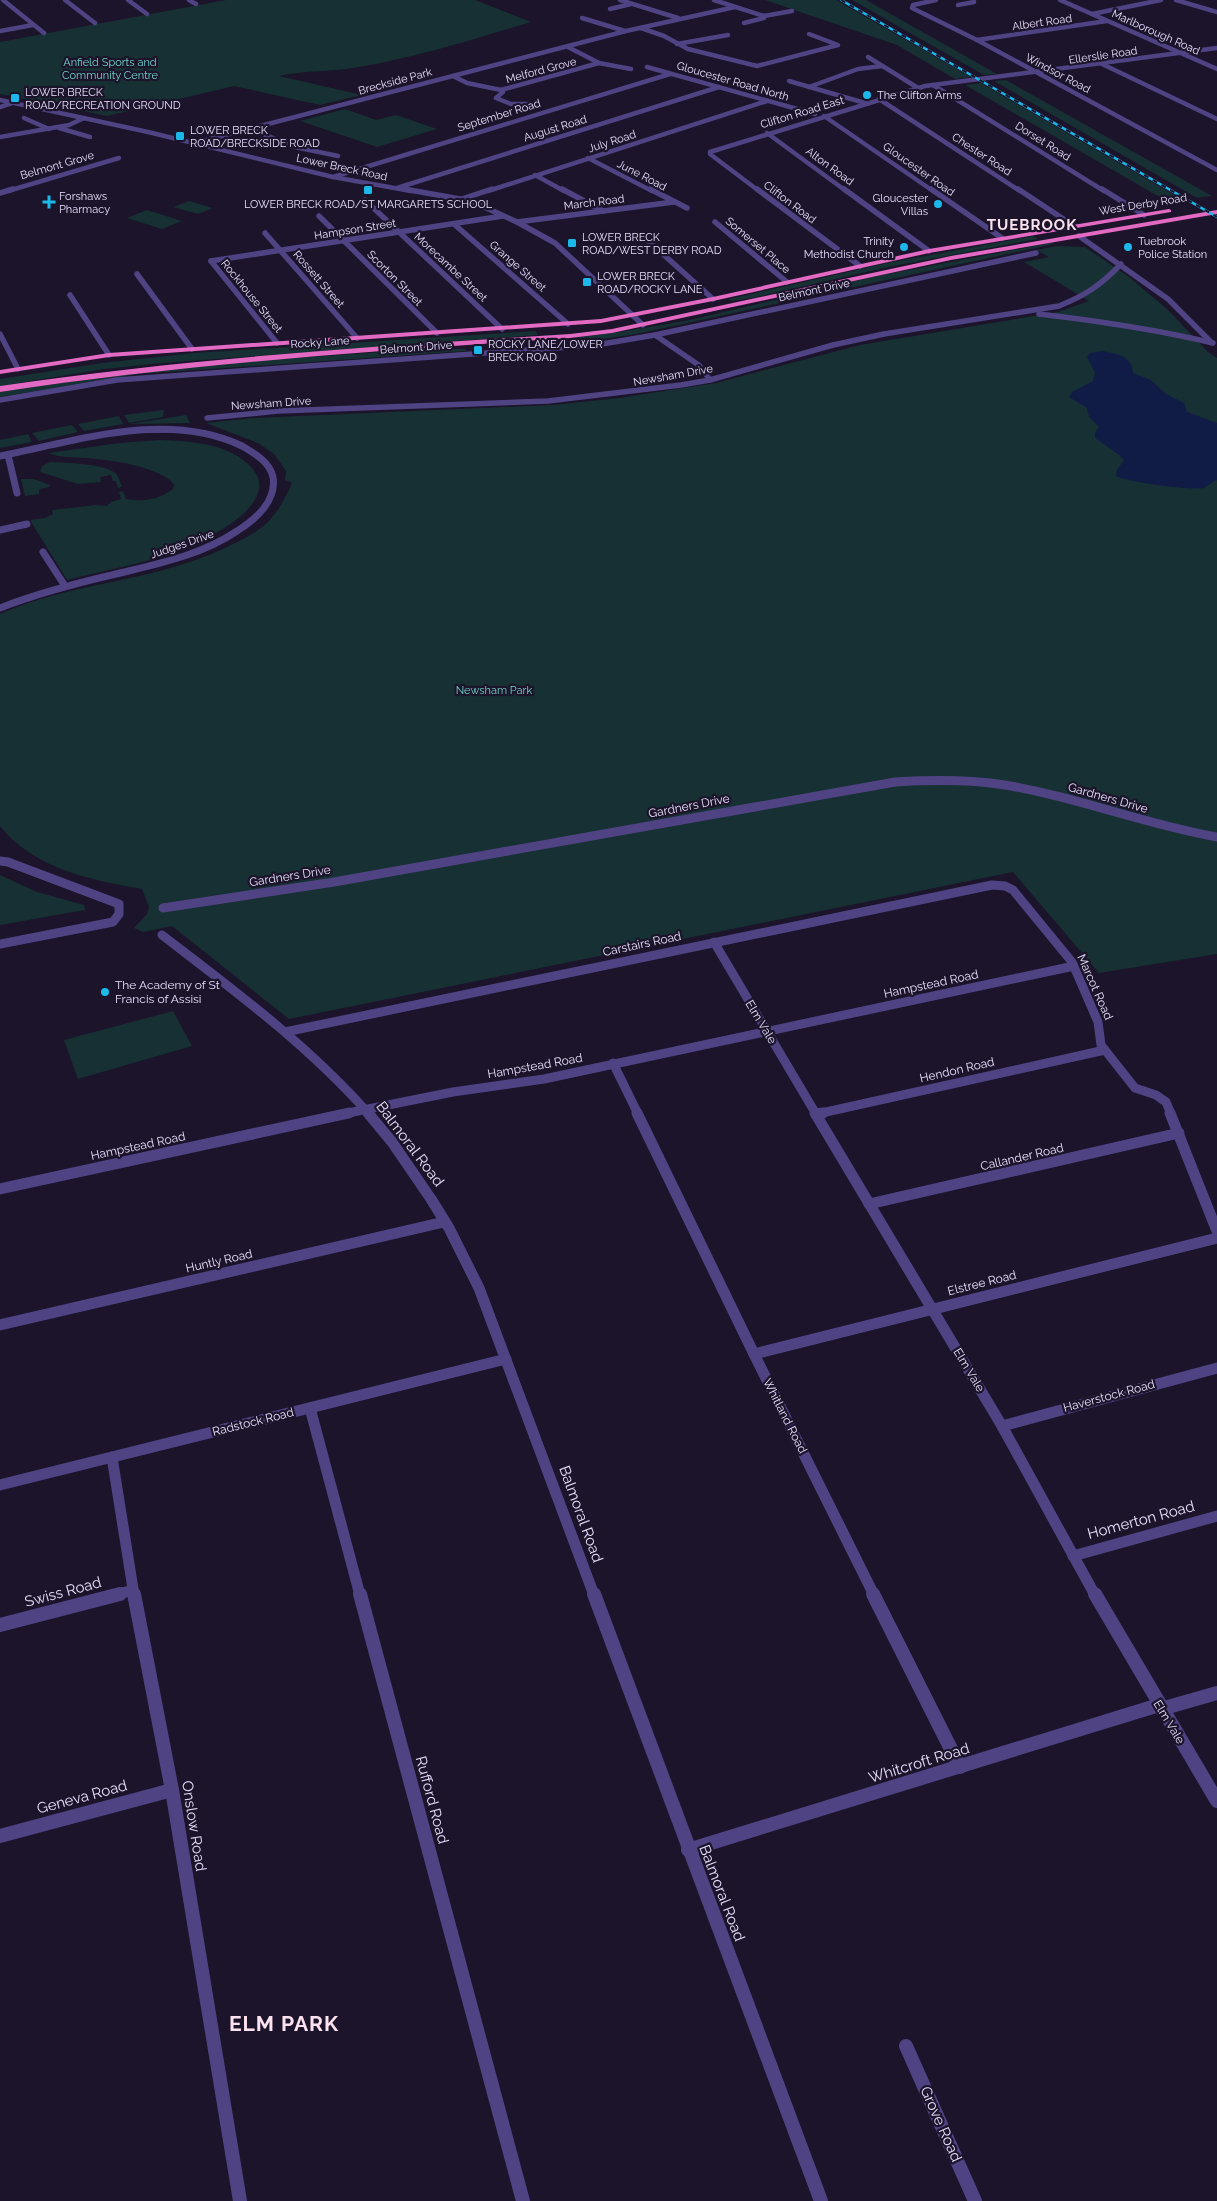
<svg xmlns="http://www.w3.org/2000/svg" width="1217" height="2201" font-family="Raleway,sans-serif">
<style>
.green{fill:#173033}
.water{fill:#101c46}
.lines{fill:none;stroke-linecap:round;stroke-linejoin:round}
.minor-far5{stroke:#4f4384;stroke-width:4.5}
.minor-far4{stroke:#4f4384;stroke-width:5.5}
.minor-far3{stroke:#4f4384;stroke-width:7}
.minor-far2{stroke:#4f4384;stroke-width:9}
.minor-far1{stroke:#4f4384;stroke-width:11}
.minor{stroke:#4f4384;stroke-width:14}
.tertiary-far1{stroke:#4f4384;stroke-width:4.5}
.tertiary{stroke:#4f4384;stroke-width:5.5}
.trunk{fill:#e26ac3;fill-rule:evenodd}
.rail-casing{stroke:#1db8ea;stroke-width:2.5}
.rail{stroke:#1b142a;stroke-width:2;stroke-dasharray:5;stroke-linecap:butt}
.poi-dot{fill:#1db8ea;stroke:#1b142a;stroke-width:2}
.labels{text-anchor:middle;stroke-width:4.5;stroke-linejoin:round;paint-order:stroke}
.far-street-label{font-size:11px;fill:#e7dffc;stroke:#1b142a}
.far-park-label{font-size:11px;fill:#70d7cc;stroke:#1b142a}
.far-poi-label{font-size:11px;fill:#e7dffc;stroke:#1b142a;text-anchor:start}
.street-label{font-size:12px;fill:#e7dffc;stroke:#1b142a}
.poi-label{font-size:12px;fill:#e7dffc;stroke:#1b142a;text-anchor:start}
.far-district-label{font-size:15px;font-weight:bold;letter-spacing:1px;fill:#fce1ee;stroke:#1b142a}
.near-street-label{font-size:15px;fill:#e7dffc;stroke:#1b142a}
.near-district-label{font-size:21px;font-weight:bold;letter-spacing:1px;fill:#fce1ee;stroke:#1b142a}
</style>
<rect width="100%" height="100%" fill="#1b142a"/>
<g class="green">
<path d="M226,0h249l56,22c-57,17 -113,35 -172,45 -26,5 -53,3 -80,9l83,19 -42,10 -86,-19 -127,30 -107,-22v-52z"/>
<polygon points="765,0 836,0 971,77 955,79 897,45"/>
<polygon points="852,0 866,0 997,74 984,75"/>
<polygon points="1006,80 1212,196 1197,198 994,81"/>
<polygon points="981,83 1183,200 1177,202 1171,198 1163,199 965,85"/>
<polygon points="345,109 376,120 396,115 437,129 377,147 300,121"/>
<polygon points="189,201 213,208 198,214 173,207"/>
<polygon points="147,210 182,221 162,229 127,218"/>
<polygon points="1033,236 1038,239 888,267 752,298 732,301 729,299 887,263"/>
<polygon points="1050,243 1054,244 636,334 589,341 572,338 620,332 690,320 872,277"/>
<path d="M1057,246l28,1 44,30 39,33 40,42 9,6v596l-118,19 -86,-101 -724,147 -117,-93 -29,6 -9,-4 13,-14 2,-7 -7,-18c-51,-9 -108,-20 -142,-63v-212c74,-33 160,-32 233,-70 12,-6 26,-13 35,-22 11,-12 18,-25 24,-39l-7,-3 1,-9 -12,-17 -16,-11 -52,-20 48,-5 299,-13 66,-7 97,-15 144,-38 198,-33 31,-11 -65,-39 25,-5 -13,-7z"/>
<polygon points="536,331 538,335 162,363 104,369 0,386 0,379 102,363 194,353"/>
<polygon points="427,349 466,349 466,351 139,374 0,397 0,392 23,388 220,363"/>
<polygon points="164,410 163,417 129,423 124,415"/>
<polygon points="186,415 190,423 129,424"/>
<polygon points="119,416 123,424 84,431 78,424"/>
<polygon points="72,425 78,432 39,441 32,433"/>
<polygon points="28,434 32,442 0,448 0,440"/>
<path d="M159,440c31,1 71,3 93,28 33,38 -55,77 -82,86 -33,11 -69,17 -103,26l-37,-60 15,-2 8,-4 -1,-4 44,-5 11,1 4,-4 10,-3 -2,-7 4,-1 3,8c18,3 32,1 47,-10l1,-5c-16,-18 -64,-24 -87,-26 -13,-1 -27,0 -39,-5l72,-10z"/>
<path d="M50,462c16,1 53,1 65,11 4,3 5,10 7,14l-4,1 -2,-7h-3l-2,-6 -11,2 1,5 -23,2 -38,-12 2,-6z"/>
<polygon points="21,479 34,479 50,485 49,487 39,489 39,494 25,496"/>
<polygon points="0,875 37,892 84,905 85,910 0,925"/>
<polygon points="173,1011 192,1046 78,1079 64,1040"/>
</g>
<path class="water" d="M1102,351c15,3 30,4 31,22l18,7 15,14 18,9 3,9 30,11v57c-5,1 -8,6 -13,8 -12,3 -77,-6 -88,-12l1,-6 7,-10 -5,-5 -24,-17v-5l4,-6 -10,-10 -2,-9 -18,-11 3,-5 21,-11 2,-8 -8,-16 3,-4z"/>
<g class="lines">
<g class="minor-far5">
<polyline points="3,0 44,33"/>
<polyline points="65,0 95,23"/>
<polyline points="128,0 147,14"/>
<polyline points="189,0 196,4"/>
<polyline points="620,0 678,18"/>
<polyline points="714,0 764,16"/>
<polyline points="936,0 913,5 912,8 977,40 1217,170"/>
<polyline points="1060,0 1217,69"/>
<polyline points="1176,0 1217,12"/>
<polyline points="958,5 974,2"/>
<polyline points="610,9 631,4"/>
<polyline points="1092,14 1161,0"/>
<polyline points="582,18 625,31"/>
<polyline points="744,23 764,18 764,16 792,11"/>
<polyline points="641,28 664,36 688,49 757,66 838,45 809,34"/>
<polyline points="0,31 33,25"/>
<polyline points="977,40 1107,21"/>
<polyline points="677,44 728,35"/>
<polyline points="868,57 918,88"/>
<polyline points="599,63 631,69"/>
<polyline points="1102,64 1217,119"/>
<polyline points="647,67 815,114"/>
<polyline points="453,76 467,83 501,90 599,63 568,47"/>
<polyline points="789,81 865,103"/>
<polyline points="933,85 1104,191"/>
<polyline points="809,87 858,69 882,66"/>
<polyline points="501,90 503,92 496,98 511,104 529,104"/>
<polyline points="879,99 1020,191"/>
<polyline points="0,107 12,103"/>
<polyline points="824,116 933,191"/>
<polyline points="24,118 49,129"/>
<polyline points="59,128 90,137"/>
<polyline points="251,129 295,147 338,156"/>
<polyline points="767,133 846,191"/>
<polyline points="0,137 69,125 84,118"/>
<polyline points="195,143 626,31 735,7"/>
<polyline points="588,158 652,191"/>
<polyline points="535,175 564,191"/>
<polyline points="333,177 670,74"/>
<polyline points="397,188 719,87"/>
<polyline points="8,191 119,158"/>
<polyline points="488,191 767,101"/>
<polyline points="759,191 710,154 710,152 925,86 1217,48"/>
</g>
<g class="minor-far4">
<polyline points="562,189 603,211"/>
<polyline points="650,189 687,208"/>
<polyline points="757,189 860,266"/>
<polyline points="844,189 929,251"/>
<polyline points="931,189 1002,238"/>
<polyline points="1018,189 1074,226"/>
<polyline points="1102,189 1144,215"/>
<polyline points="0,193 13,189"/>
<polyline points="462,199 492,189"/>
<polyline points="365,200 502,329"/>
<polyline points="319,216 437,333"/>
<polyline points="517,222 674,202"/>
<polyline points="715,222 787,282"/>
<polyline points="454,224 568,324"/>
<polyline points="265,233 357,338"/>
<polyline points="1079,236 1168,299 1212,343"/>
<polyline points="645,238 713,299"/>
<polyline points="211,261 503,216"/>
<polyline points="211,261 277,343"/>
<polyline points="137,274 192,349"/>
<polyline points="70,295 109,355"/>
<path d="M1039,314c60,7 115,15 174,29"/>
<polyline points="0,334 18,369"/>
<polyline points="655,335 700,366 710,380"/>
<polyline points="0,400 117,380 596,345 655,335 1036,253"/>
<path d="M207,418l71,-7 270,-10 133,-16 29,-5 123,-35 51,-11 175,-28c27,-11 42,-21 62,-42"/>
<polyline points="154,430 173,430"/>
</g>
<g class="minor-far3">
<polyline points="8,455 17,493"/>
<path d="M0,456c77,-15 167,-46 242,-10 12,7 28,16 31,31 4,24 -18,43 -36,54 -35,24 -80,33 -121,43 -39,9 -78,19 -116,34"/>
<polyline points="0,530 27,524"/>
<polyline points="43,552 65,586"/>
</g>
<g class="minor-far2">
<polyline points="0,861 8,862 119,904 119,914 113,922 0,944"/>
<path d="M163,908l171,-26 561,-100c34,-2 69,-3 103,2 74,11 145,40 219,53"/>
<path d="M162,935c73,56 146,110 207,179"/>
<polyline points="714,942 816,1114"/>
<polyline points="285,1032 992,885 1005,886 1013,890 1072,962 1098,1022 1101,1045 1135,1088 1156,1095 1166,1102 1171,1114"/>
<polyline points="613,1063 638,1114"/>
<polyline points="343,1114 453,1092 544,1079 1074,966"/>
<polyline points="817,1114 1105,1050"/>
</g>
<g class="minor-far1">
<polyline points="368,1113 392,1142 431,1199 449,1228 479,1288 594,1595"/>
<polyline points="637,1113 754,1354 874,1595"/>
<polyline points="815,1113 1002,1426 1095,1595"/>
<polyline points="1170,1113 1217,1231"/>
<polyline points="816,1114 823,1113"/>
<polyline points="0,1189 349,1113"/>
<polyline points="869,1204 1179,1133"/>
<polyline points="0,1325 444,1222"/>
<polyline points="754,1354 1217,1238"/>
<polyline points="310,1408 360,1595"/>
<polyline points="1002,1426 1217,1368"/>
<polyline points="112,1457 134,1595"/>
<polyline points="0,1485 506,1359"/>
<polyline points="1073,1556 1217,1516"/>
<polyline points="115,1595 133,1590"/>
</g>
<g class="minor">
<polyline points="134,1594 172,1790 240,2201"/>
<polyline points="360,1594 523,2201"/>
<polyline points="594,1594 821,2201"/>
<polyline points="873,1594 960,1767"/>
<polyline points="1095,1594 1217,1801"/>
<polyline points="0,1625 120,1594"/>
<polyline points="1161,1709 1217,1693"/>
<polyline points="0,1836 172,1790"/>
<polyline points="688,1850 1159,1705"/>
<polyline points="906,2046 975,2201"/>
</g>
<polyline class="tertiary-far1" points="0,100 148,132 333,177 411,191"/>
<polyline class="tertiary" points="404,189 471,201 517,222 555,243 643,325"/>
<g class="trunk">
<polygon points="1169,209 1171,210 1171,212 929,253 713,301 601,323 109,357 0,374 0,370 109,353 601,319 713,297 929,249"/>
<path d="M1217,210v4l-266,46 -339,73 -42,5c-191,13 -381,25 -570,54v-6c189,-28 379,-40 570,-52l42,-5 339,-73z"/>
</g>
<g class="rail-casing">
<polyline id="rail" points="841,0 1217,217"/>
</g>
<use href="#rail" class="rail"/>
</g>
<g class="poi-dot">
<circle cx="867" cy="95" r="5"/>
<rect x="10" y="93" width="10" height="10" rx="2.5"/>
<rect x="175" y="131" width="10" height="10" rx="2.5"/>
<rect x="363" y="185" width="10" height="10" rx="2.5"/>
<path d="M46.5 194.5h5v5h5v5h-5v5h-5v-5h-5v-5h5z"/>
<circle cx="938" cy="204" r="5"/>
<rect x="567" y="238" width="10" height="10" rx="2.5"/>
<circle cx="904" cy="247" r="5"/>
<circle cx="1128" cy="247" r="5"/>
<rect x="582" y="277" width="10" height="10" rx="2.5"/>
<rect x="473" y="345" width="10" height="10" rx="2.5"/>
<circle cx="105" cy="992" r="5"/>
</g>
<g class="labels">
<g class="far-street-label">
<text transform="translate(1042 22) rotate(-8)" y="4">Albert Road</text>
<text transform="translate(1156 32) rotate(24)" y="4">Marlborough Road</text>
<text transform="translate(1103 55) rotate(-8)" y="4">Ellerslie Road</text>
<text transform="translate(541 70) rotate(-15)" y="4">Melford Grove</text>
<text transform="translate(1058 73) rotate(28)" y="4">Windsor Road</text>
<text transform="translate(395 81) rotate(-15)" y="4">Breckside Park</text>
<text transform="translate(733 81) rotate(16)" y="4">Gloucester Road North</text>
<text transform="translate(802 112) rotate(-17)" y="4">Clifton Road East</text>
<text transform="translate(499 115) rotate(-17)" y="4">September Road</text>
<text transform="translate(555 128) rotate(-17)" y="4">August Road</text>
<text transform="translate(612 141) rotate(-18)" y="4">July Road</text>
<text transform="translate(1043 141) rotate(32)" y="4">Dorset Road</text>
<text transform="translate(982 154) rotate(33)" y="4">Chester Road</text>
<text transform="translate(57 165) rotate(-16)" y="4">Belmont Grove</text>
<text transform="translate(830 166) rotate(36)" y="4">Alton Road</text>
<text transform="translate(342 167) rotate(12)" y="4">Lower Breck Road</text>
<text transform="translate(919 169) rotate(35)" y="4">Gloucester Road</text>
<text transform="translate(642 175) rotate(27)" y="4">June Road</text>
<text transform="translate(594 202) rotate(-7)" y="4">March Road</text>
<text transform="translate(790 202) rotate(37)" y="4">Clifton Road</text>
<text transform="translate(1143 204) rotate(-9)" y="4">West Derby Road</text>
<text transform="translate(355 229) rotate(-9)" y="4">Hampson Street</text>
<text transform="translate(758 245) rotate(40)" y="4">Somerset Place</text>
<text transform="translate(518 266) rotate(41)" y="4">Grange Street</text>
<text transform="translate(451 267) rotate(43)" y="4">Morecambe Street</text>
<text transform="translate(395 278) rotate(45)" y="4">Scorton Street</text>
<text transform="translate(319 279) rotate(49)" y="4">Rossett Street</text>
<text transform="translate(814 290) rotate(-12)" y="4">Belmont Drive</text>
<text transform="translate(252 296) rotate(51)" y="4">Rockhouse Street</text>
<text transform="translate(320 342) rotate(-4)" y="4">Rocky Lane</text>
<text transform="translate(416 347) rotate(-4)" y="4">Belmont Drive</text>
<text transform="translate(673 375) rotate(-10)" y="4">Newsham Drive</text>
<text transform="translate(271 403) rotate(-4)" y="4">Newsham Drive</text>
<text transform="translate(182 544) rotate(-19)" y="4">Judges Drive</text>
</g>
<g class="far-park-label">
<text x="110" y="66">Anfield Sports and<tspan x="110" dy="13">Community Centre</tspan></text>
<text x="494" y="694">Newsham Park</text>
</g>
<g class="far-poi-label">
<text x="25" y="96">LOWER BRECK<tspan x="25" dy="13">ROAD/RECREATION GROUND</tspan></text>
<text x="877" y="99">The Clifton Arms</text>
<text x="190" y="134">LOWER BRECK<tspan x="190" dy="13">ROAD/BRECKSIDE ROAD</tspan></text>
<text x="59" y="200">Forshaws<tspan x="59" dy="13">Pharmacy</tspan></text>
<text x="928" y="202" text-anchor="end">Gloucester<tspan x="928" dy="13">Villas</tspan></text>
<text x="368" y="208" text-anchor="middle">LOWER BRECK ROAD/ST MARGARETS SCHOOL</text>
<text x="582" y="241">LOWER BRECK<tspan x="582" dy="13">ROAD/WEST DERBY ROAD</tspan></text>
<text x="894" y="245" text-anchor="end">Trinity<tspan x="894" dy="13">Methodist Church</tspan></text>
<text x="1138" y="245">Tuebrook<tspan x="1138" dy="13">Police Station</tspan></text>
<text x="597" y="280">LOWER BRECK<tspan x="597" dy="13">ROAD/ROCKY LANE</tspan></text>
<text x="488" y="348">ROCKY LANE/LOWER<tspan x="488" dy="13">BRECK ROAD</tspan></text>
</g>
<g class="street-label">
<text transform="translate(1108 798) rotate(16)" y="4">Gardners Drive</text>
<text transform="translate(689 806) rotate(-11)" y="4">Gardners Drive</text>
<text transform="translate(290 876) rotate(-9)" y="4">Gardners Drive</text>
<text transform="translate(642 944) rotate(-12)" y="4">Carstairs Road</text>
<text transform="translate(931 984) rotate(-12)" y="4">Hampstead Road</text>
<text transform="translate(1095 987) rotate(66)" y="4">Marcot Road</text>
<text transform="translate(761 1022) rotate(59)" y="4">Elm Vale</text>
<text transform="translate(535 1066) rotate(-10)" y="4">Hampstead Road</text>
<text transform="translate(957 1070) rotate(-13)" y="4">Hendon Road</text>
<text transform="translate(138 1146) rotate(-12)" y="4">Hampstead Road</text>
<text transform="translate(1022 1157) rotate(-13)" y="4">Callander Road</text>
<text transform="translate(219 1261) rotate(-13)" y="4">Huntly Road</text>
<text transform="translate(982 1283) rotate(-14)" y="4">Elstree Road</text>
<text transform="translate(969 1370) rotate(59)" y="4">Elm Vale</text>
<text transform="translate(1109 1396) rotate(-15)" y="4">Haverstock Road</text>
<text transform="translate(785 1416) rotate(63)" y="4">Whitland Road</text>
<text transform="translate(253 1422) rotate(-14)" y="4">Radstock Road</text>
<text transform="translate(1169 1722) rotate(59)" y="4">Elm Vale</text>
</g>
<g class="poi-label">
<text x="115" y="989">The Academy of St<tspan x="115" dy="14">Francis of Assisi</tspan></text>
</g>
<g class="far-district-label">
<text x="1032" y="230">TUEBROOK</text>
</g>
<g class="near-street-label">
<text transform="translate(410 1144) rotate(53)" y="5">Balmoral Road</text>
<text transform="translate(581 1514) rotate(70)" y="5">Balmoral Road</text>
<text transform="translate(1141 1520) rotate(-15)" y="5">Homerton Road</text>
<text transform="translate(63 1592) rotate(-15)" y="5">Swiss Road</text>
<text transform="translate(919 1763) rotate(-17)" y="5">Whitcroft Road</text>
<text transform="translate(82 1797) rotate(-15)" y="5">Geneva Road</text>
<text transform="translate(432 1800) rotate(75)" y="5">Rufford Road</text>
<text transform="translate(194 1826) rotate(81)" y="5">Onslow Road</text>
<text transform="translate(722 1893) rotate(69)" y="5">Balmoral Road</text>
<text transform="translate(941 2124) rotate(66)" y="5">Grove Road</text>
</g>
<g class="near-district-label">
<text x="284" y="2031">ELM PARK</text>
</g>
</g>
</svg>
